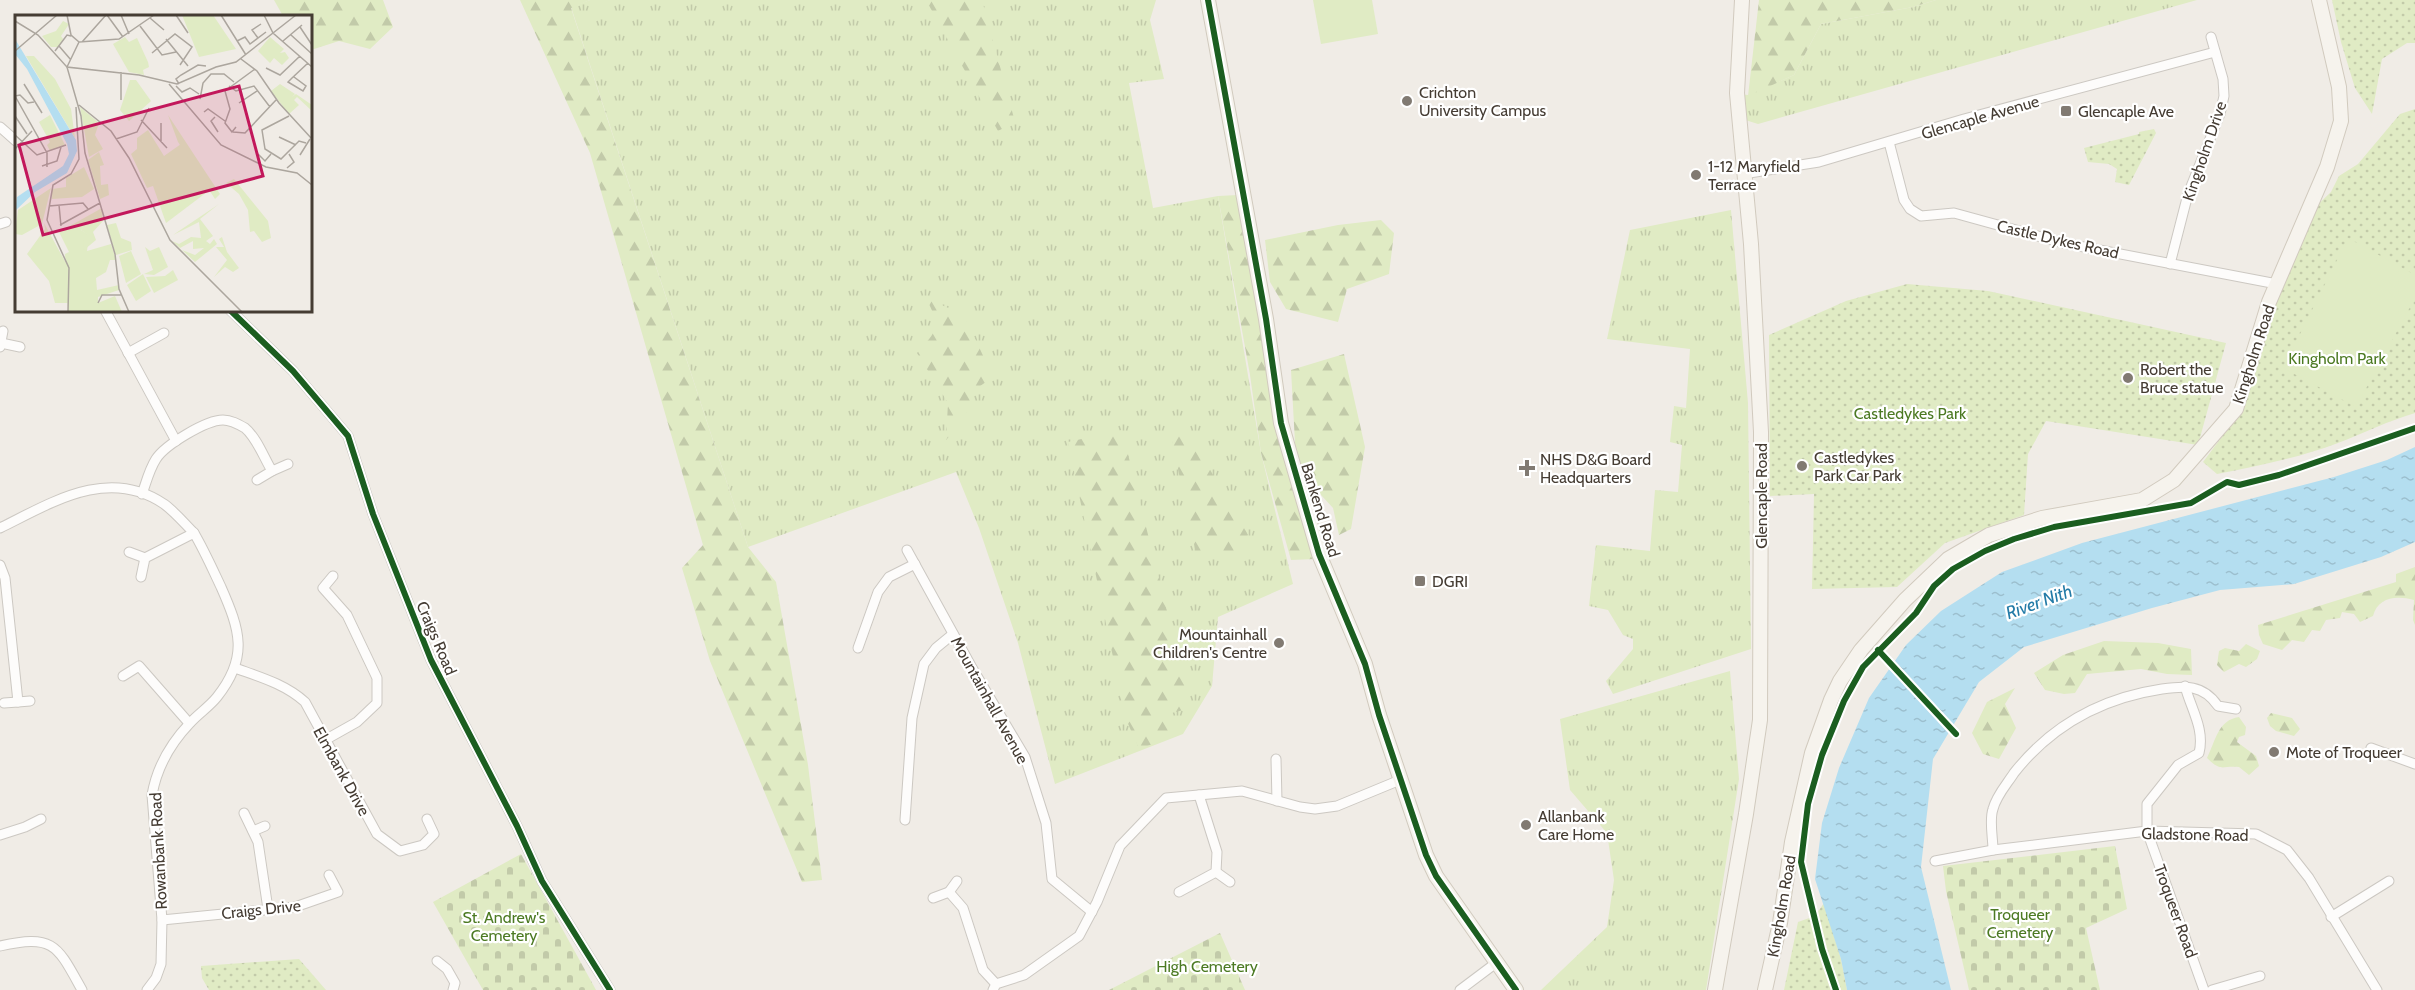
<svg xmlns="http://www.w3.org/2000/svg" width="2415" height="990" font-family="Cabin,sans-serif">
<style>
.grass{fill:url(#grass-tufts)}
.forest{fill:url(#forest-firs)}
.cemetery{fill:url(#cemetery-stones)}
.park{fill:url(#park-dots)}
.pitch{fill:#e0ebc4}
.water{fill:url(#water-ripples)}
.pier{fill:#f0ece6}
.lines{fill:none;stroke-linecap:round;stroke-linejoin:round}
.street-casing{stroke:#ccc8c2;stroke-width:11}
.secondary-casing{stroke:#d1cabe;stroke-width:16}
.street{stroke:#fdfcfb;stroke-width:9}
.secondary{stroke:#f6f3ed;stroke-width:14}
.cycleway-casing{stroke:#fff;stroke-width:10}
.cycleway{stroke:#1b5e20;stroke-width:6}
.poi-dot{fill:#817a72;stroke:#fff;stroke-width:2}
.labels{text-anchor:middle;stroke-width:4.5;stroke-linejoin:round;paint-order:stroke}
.poi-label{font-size:16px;fill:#453c33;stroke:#fff;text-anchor:start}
.street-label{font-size:16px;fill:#453c33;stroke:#fff}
.park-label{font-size:16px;fill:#4c7a23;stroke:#fff}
.water-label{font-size:18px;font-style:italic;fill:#237ba7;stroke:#fff}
.inset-road{fill:none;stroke:#aca69e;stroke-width:1.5}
.view{fill:#c2185b;fill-opacity:0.15;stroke:#c2185b;stroke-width:3}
.inset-edge{fill:none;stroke:#453c33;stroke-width:3}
</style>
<defs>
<pattern id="grass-tufts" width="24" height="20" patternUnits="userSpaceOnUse" patternTransform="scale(1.5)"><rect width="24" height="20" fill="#e0ebc4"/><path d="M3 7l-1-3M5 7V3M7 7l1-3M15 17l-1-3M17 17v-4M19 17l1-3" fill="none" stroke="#c2caa9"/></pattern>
<pattern id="forest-firs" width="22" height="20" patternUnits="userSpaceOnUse" patternTransform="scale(1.5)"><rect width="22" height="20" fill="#e0ebc4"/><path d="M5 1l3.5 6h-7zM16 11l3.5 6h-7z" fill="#c2caa9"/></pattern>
<pattern id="cemetery-stones" width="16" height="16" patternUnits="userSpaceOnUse" patternTransform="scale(1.5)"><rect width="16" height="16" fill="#e0ebc4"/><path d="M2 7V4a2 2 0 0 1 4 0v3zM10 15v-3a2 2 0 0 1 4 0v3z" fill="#c2caa9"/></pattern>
<pattern id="park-dots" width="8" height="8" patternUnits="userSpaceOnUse" patternTransform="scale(1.5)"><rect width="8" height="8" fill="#e0ebc4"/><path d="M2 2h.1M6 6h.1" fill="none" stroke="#c2caa9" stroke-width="1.8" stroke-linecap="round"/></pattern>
<pattern id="water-ripples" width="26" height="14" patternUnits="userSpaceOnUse" patternTransform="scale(1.5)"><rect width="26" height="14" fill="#b4def0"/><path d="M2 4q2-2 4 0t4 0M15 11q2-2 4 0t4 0" fill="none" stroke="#9cbfce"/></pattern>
</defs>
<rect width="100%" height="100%" fill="#f0ece6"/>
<g class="grass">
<polygon points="590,0 1156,0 1150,20 1164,79 1129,83 1153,208 1218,196 1261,453 1293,584 1218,617 1212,686 1183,734 1055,784 1018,643 979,528 956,472 748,547 571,7"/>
<polygon points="1936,0 2197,0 1758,124 1739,118 1737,94 1748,95 1794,75 1821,24 1913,7"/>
<polygon points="1731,210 1748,403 1751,649 1613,694 1606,681 1633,649 1633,639 1623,635 1608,610 1589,606 1596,545 1650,551 1655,490 1678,492 1682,445 1670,442 1674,406 1686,408 1690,349 1607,339 1630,230"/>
<polygon points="1730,671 1739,779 1706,990 1541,990 1607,927 1614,880 1607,833 1570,790 1560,719"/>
</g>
<g class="forest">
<polygon points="274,0 383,0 393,27 370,49 339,41 311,50 310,16 283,16"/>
<polygon points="520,0 590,0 571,8 748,547 776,582 808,765 822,880 802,882 710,661 682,568 703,545 590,153"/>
<polygon points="926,0 982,0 1015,122 998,131"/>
<polygon points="1759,0 1936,0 1913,7 1821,24 1794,75 1748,96"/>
<polygon points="1238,195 1279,442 1316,559 1291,560 1261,453 1250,375 1218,196"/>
<polygon points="1381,220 1394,233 1389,274 1347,289 1338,322 1286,309 1270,282 1265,240 1338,225"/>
<path d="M926,298l38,17 29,62 -20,14 -8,28 -19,21 2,-37 -31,-50c21,-23 24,-26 9,-55z"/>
<polygon points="1344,354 1365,447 1351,529 1339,535 1333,508 1310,483 1296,461 1291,370"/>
<polygon points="1184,425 1248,535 1236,551 1197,558 1169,427"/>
<polygon points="1122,430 1191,708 1164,715 1175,736 1139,749 1126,719 1068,442"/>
<path d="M2415,567v58l-2,-5 1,-20c-18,-5 -36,-3 -41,16l-13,6 -6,-8 -12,-2 -2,6 -14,2 -6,11 -8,-1 -8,12 -12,-2 -10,10 -19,-6 -4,-9 -1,-10 138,-43v-8z"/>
<polygon points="2104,641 2158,643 2191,649 2192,675 2167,674 2141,669 2087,674 2075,693 2064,694 2045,690 2034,673 2063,655"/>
<polygon points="2246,644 2260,651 2257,659 2246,667 2239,664 2224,672 2217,665 2219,651 2225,648 2239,651"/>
<polygon points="2015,688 2005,704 2016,728 1999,759 1983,754 1972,733 1987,702"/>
<polygon points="2271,713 2292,718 2300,729 2294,736 2276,731 2270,726 2267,718"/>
<path d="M2239,717l7,10 -1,8 -6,2 -2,5 19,14 3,10 -10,9 -10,-8c-17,-2 -17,6 -32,-9 9,-18 11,-38 32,-41z"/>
</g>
<g class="cemetery">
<polygon points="2115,846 2127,909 2086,928 2100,990 1969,990 1946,891 1943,866"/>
<polygon points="521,854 596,990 483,990 433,902"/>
<polygon points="1220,933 1245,990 1109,990"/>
</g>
<g class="park">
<polygon points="2332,0 2415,0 2415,43 2407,43 2382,59 2372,114 2355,88 2341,42"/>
<path d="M2415,109v304c-27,8 -51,20 -77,30 -40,15 -80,23 -121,31l-14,-12 36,-48 23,-77 46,-123 23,-22 8,-16 19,-12 42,-50z"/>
<polygon points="2154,129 2156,133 2129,185 2115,182 2117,169 2109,164 2088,162 2084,148 2139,134 2139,132"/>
<polygon points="1907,284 1988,291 2226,343 2198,445 2046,421 2028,454 2024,515 1945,543 1897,587 1812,589 1814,494 1770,496 1769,335 1846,301"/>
<polygon points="1824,903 1841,959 1847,990 1784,990 1798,922 1815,916"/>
<polygon points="299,959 326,990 209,990 202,978 201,966"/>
</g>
<g class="pitch">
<polygon points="1313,0 1372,0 1378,34 1321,44"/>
<polygon points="2348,238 2415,275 2415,298 2356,407 2283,368"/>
</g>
<polygon class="water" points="2415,447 2415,542 2381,557 2294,584 2220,590 2152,608 2024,647 1979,682 1933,759 1921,867 1951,990 1847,990 1841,959 1815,879 1822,823 1839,768 1869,698 1906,645 1941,611 2002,572 2082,543 2334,477 2387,460"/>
<polygon class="pier" points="1892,660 1955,728 1952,734 1887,667"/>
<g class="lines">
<g class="street-casing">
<g id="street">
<polyline points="0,127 16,141"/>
<polyline points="1889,142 1904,200 1910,209 1921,216 1954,213 2063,243 2277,284"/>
<polyline points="1743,174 1819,162 1964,119 2215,52"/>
<polyline points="0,224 6,222"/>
<polyline points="2170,264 2188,194 2220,114 2224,96 2223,79 2211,37"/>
<polyline points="105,310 176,441"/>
<polyline points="230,310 293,371 348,436 373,514 431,660 517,826 542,881 610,990"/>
<polyline points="1,343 20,347"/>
<polyline points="0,347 3,331"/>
<polyline points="128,353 164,333"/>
<polyline points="272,471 288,464"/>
<path d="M142,494c4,-11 7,-24 14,-35 9,-14 50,-39 67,-39 8,0 15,4 22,8 12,10 19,30 27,43l-15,9"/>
<path d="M0,528c51,-25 108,-62 164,-24 11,8 20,19 30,29"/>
<polyline points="907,550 971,666 1025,757 1046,823 1052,879 1092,912"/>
<polyline points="129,552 145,558"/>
<polyline points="0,565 5,578 18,702 30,701"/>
<path d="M141,577l4,-19 49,-25c10,17 18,35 27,54 19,43 28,70 -4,110 -8,10 -19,17 -27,26 -20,21 -33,43 -38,72l10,125 -1,44 -5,14 -9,12"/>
<polyline points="858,648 878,592 889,577 915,564"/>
<path d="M235,668c25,9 50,16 70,34l72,132 23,17 23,-6 11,-11 -7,-15"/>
<polyline points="123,676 139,666 189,723"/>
<path d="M2185,686c6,23 20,43 14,67l-21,12 -31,39v27l57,159"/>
<polyline points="4,703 18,702"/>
<polyline points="325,740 357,722 377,703 377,678 347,615 323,588 333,576"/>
<polyline points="2371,748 2415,764"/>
<polyline points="1276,759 1277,801"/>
<polyline points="244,813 258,842 268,909"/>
<polyline points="905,820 912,718 924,664 936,648 953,634"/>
<polyline points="253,831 265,826"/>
<polyline points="0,835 25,827 41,819"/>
<path d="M1993,850c0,-12 -4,-30 0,-41 3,-13 14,-25 21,-36 37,-47 88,-75 148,-84 23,-3 41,-5 56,17l18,3"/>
<polyline points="1935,861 1993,850 2147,831 2256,834 2287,850 2309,878 2377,990"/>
<polyline points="1216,872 1230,882"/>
<polyline points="949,892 963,908 983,970 996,984"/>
<polyline points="1179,892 1216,872 1217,852 1199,795"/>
<polyline points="933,898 949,892 957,881"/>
<polyline points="2331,917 2389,881"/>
<polyline points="162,920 295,907 338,892 329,875"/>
<path d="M0,946c54,-12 57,-1 82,44"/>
<polyline points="437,961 447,969 455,983 453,990"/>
<polyline points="993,990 996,984 1024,975 1079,936 1097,902 1120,846 1166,798 1242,791 1300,807 1315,809 1337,806 1400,780"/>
<polyline points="1460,990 1496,963"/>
<polyline points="2212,990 2260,976"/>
</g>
</g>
<g class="secondary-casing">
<g id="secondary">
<polyline points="1208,0 1266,319 1281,423 1319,554 1365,664 1379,715 1426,855 1436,876 1516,990"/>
<polyline points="1715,990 1746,814 1760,720 1761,432 1751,244 1737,93 1742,0"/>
<polyline points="1765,990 1780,923 1792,842 1812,753 1831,700 1840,681 1861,650 1905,600 1948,559 1989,535 2042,518 2142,500 2174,480 2236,409 2269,302 2327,167 2341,121 2339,87 2319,0"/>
</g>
</g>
<use href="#street" class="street"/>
<use href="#secondary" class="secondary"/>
<g class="cycleway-casing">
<g id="cycleway">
<polyline points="1208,0 1266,319 1281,423 1319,554 1365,664 1379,715 1426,855 1436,876 1516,990"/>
<polyline points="230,310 293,371 348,436 373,514 431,660 517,826 542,881 610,990"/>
<polyline points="1878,650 1956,734"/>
<polyline points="1836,990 1822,949 1801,862 1808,804 1822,755 1844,701 1863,667 1916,613 1934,586 1953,569 1985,551 2014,539 2054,527 2191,503 2227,482 2239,485 2279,475 2415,428"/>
</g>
</g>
<use href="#cycleway" class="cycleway"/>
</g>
<g class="poi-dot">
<circle cx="1407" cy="101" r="6"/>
<rect x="2060" y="105" width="12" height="12" rx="3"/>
<circle cx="1696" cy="175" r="6"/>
<circle cx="2128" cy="378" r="6"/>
<circle cx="1802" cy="466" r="6"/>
<path d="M1524 459h6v6h6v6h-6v6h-6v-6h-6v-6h6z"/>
<rect x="1414" y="575" width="12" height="12" rx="3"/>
<circle cx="1279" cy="643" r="6"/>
<circle cx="2274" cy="752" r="6"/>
<circle cx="1526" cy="825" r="6"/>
</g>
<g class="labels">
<g class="poi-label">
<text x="1419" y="98">Crichton<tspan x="1419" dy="18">University Campus</tspan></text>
<text x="2078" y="117">Glencaple Ave</text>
<text x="1708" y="172">1-12 Maryfield<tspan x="1708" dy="18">Terrace</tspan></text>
<text x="2140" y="375">Robert the<tspan x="2140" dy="18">Bruce statue</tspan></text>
<text x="1814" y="463">Castledykes<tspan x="1814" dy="18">Park Car Park</tspan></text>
<text x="1540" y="465">NHS D&amp;G Board<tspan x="1540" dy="18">Headquarters</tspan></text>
<text x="1432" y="587">DGRI</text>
<text x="1267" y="640" text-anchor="end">Mountainhall<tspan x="1267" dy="18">Children's Centre</tspan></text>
<text x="2286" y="758">Mote of Troqueer</text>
<text x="1538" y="822">Allanbank<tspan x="1538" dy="18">Care Home</tspan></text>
</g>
<g class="street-label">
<text transform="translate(1980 117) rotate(-16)" y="6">Glencaple Avenue</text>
<text transform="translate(2204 151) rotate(-71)" y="6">Kingholm Drive</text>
<text transform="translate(2058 239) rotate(13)" y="6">Castle Dykes Road</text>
<text transform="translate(2253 354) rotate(-72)" y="6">Kingholm Road</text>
<text transform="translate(1761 496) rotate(-90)" y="6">Glencaple Road</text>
<text transform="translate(1321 510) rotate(73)" y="6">Bankend Road</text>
<text transform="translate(437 638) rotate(67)" y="6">Craigs Road</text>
<text transform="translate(990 700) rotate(61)" y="6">Mountainhall Avenue</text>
<text transform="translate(342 771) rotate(61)" y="6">Elmbank Drive</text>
<text transform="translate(2195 834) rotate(1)" y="6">Gladstone Road</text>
<text transform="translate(158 851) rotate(-93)" y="6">Rowanbank Road</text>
<text transform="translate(1781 906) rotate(-80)" y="6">Kingholm Road</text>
<text transform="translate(261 909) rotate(-6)" y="6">Craigs Drive</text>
<text transform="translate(2176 911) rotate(70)" y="6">Troqueer Road</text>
</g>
<g class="park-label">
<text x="2337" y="364">Kingholm Park</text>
<text x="1910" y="419">Castledykes Park</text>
<text x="2020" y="920">Troqueer<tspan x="2020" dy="18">Cemetery</tspan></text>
<text x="504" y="923">St. Andrew's<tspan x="504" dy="18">Cemetery</tspan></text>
<text x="1207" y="972">High Cemetery</text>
</g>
<g class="water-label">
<text transform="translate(2039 602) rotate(-20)" y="6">River Nith</text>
</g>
</g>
<g transform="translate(15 15)">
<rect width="297" height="297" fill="#f0ece6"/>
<path d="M65,92l19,16 -4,12 8,14 -14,8zM133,115l16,26 17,-12 30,45 -45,34 -13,-37 -6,2 -16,-34 6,-5v-11zM84,137l5,13 -4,1 1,19 7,-1 1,11 -9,4 -12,-39zM87,193l-5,10 -16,12 8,5 -2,16 24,-7 5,16h-6l-4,12 -10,6 1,12 22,-5v5l-21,7v6l17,-7 7,16h-54l-3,-58 4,-2 -10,-20zM130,232l5,4 9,-4 9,20 -14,8 -10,-1 9,-4zM158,255l5,10 -24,13 -8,-16 19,-1zM128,259l8,17 -15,10 -9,-16z" fill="#e0ebc4"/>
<path d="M153,100l52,79 -5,5 -37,-57zM219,164l34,42 3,17 -9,4 -8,-11 -4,1 -2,-22 -9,-16 -13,-11zM204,189l-19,15 13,17 -7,5 4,3 4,-5 3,5 -22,18 -13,-12 13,5 9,-7 -11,1v-8l-13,7 -8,-7 7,3 12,-7 10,1 -2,-16 -26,13zM87,195l1,11 -10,11 3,8 -12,10 -1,-10 5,-5 -7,-5zM101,208l5,15 10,4 1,8 -16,5 -9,-30zM207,222l5,15 12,16 -6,4 -8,-5 -11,10 13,-17 -11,-13h8l-5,-8z" fill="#e0ebc4"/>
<path d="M48,6l6,3 -8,12 2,3 -5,8h-7l-9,-11 14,-5zM110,22l4,5 8,-4 11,24 1,5 -6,3 1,5 -15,-3 -16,-28zM115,65h6l15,21 -22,20 -9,-11zM35,100l15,30 -15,6 -3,-6 3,-3 -11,-20z" fill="#e0ebc4"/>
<path d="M167,0h31l23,34 -37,8zM255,22l14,12 -4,4 5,-1 4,6 -7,7 -8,-7 -4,5 -12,-12zM11,41h8l21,23 16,30 4,29zM265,69l15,10 -3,3 4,-3 16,11v6l-15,-14 -3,3 5,5 -10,9 -18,-23zM69,152l10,22 -12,8 -30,2v-10l14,-2v-9zM36,173l-9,36 -20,11 -7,-1 3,-24zM29,208l23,42 1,38h-13l-6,-22 -22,-27 18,-25zM116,236l10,23 -15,9 -7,-27z" fill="#e0ebc4"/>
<path d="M0,24l61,101 1,11 -10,22 -32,19 -20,19 2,-14 46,-31 6,-12 -2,-10 -40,-75 -12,-15z" fill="#b4def0"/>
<path class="inset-road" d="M52,0l4,20 8,7M92,0l16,22M106,0l8,19M161,0l12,18M206,0l25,40M249,0l9,18 39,34M135,3l14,12M0,6l23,14 29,32 14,49 4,37 30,101 4,35 10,23M125,11l22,29 14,-3M285,12l12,18M276,20l21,19M243,23l-6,-8 9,-6M151,24l22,27M222,26l8,-4 5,7 16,-12M268,26l19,-16M64,27l-12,25 72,8 38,9 39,-17 20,-5 60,-47M64,27l40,-3 35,-24M67,27l24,-27M44,31l12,14M0,36l42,-36M40,36l12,-16 4,1M137,38l23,-19 17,13 -12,18M226,44l16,12 22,32 33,36M251,53l14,7 20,-19M279,62l12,9 -3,5 -15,-9 4,-4 16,-15M9,69l18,29M154,69l52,61 45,22 31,6 15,12M164,69l-3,-5 5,-4 17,-10 8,1M161,71l6,6 8,-4 9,6M214,71l7,5 18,-5 16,21M0,81l32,57v14M0,81l5,-1 8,8 6,-1M185,84l3,-16 8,-9h13l10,8M106,85v-28M224,88l18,-12M64,90l32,26 18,27 41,82 72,72M189,97l4,-3 17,12M0,101l12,18M274,101l-27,14 3,19 16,10 18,-18 7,2M200,102l-4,4 7,11M126,105l26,28M146,108v19M221,112l-4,5 -7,-9 5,-14 -5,-18 30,-22M218,117l12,1 31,-33M0,120l22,20 29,-10M264,122l17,8M101,124l21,-7 12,-24M0,134l17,-18M243,139l7,7 6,-7M285,140l10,-16M27,151l15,-5 4,-14M272,153l7,-6 -5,-8M44,190l2,21M34,191l34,-3 5,6M45,210l40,-22M83,288l4,-8h19M53,297l1,-44 -22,-48 6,-35 18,-11 8,-15 -3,-52"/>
<path class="view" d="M224,71l24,90 -220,59 -24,-90z"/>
<rect width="297" height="297" class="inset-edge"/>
</g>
</svg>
